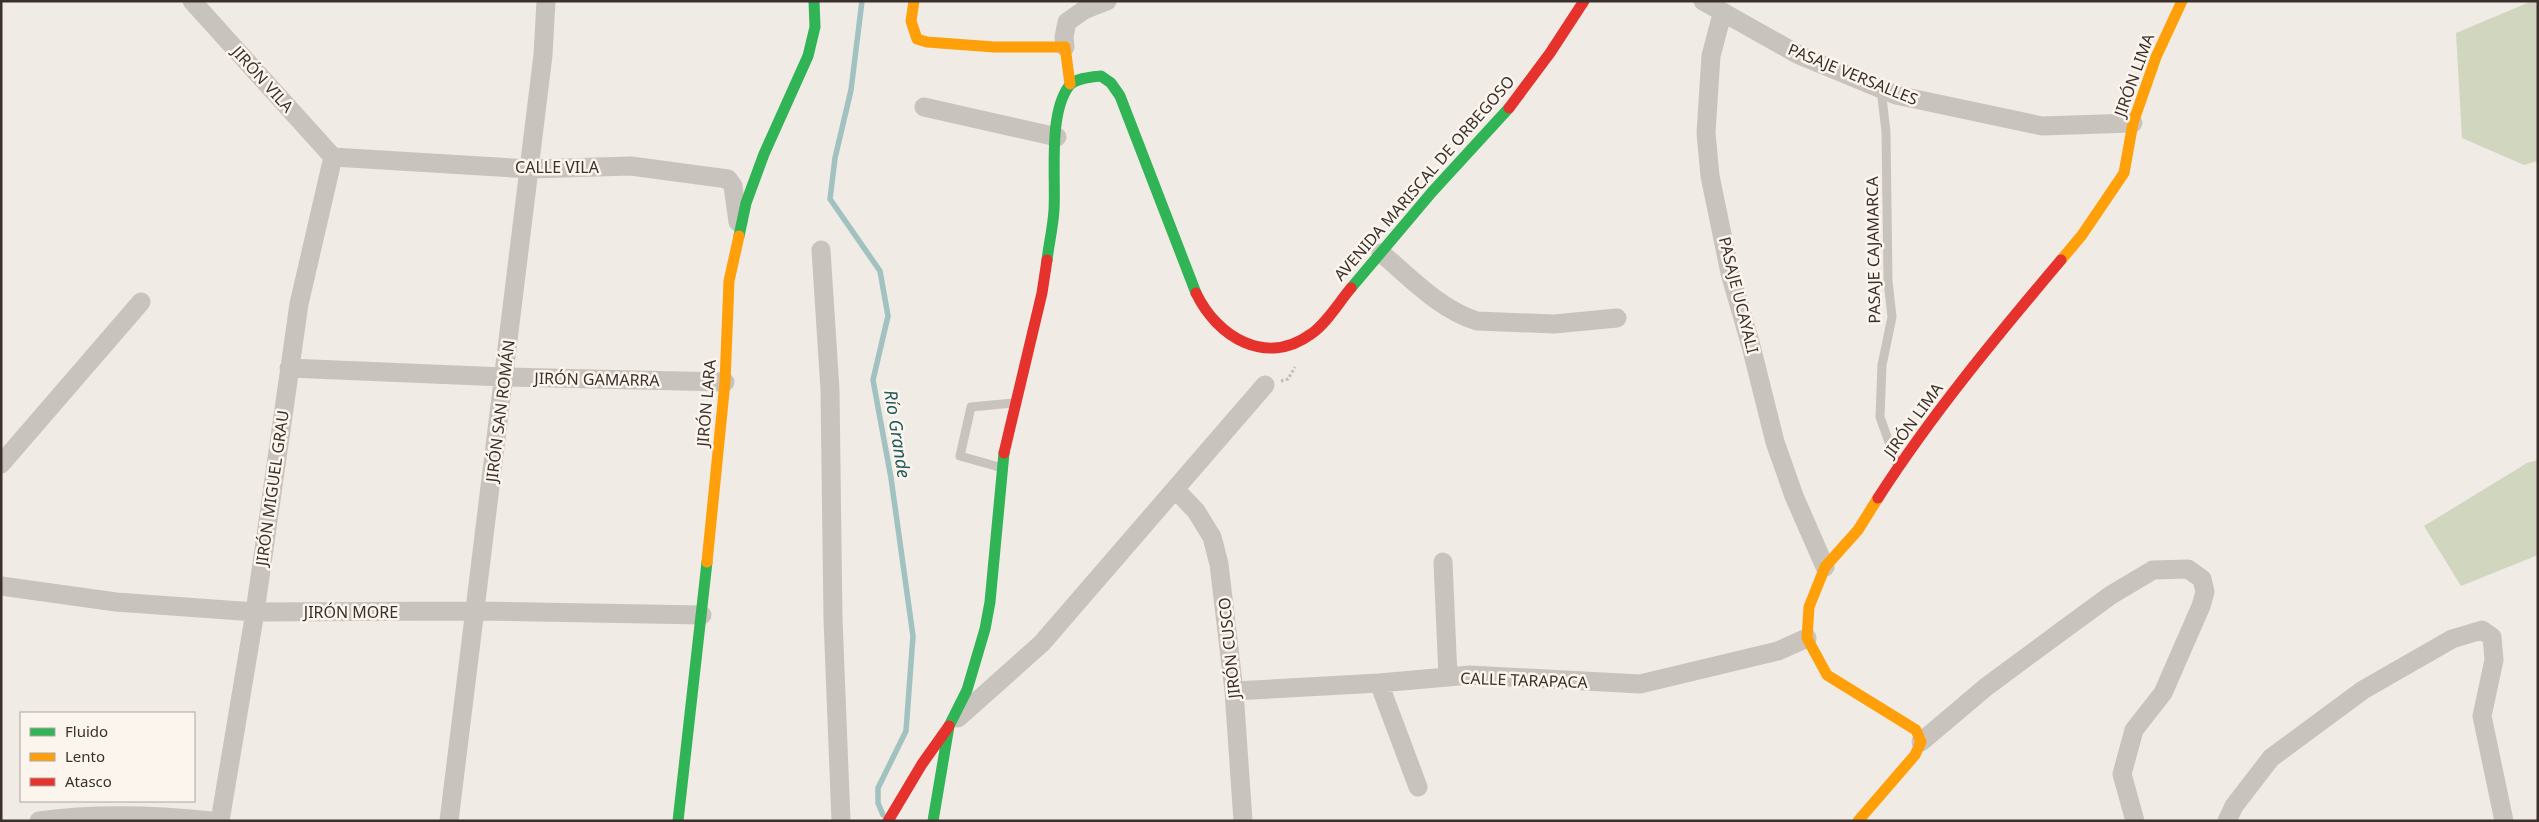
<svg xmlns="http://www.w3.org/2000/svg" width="2539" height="822" viewBox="0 0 2539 822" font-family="'Noto Sans',sans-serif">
	<rect width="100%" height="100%" fill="#f0ebe5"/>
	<!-- green -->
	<path fill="#d1d6bf" d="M2532,1H2538V161L2524,165L2462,138L2456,33Z
		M2538,460V555L2461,586L2424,526L2527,463Z"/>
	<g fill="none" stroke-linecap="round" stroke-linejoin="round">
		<!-- stream -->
		<path stroke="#a1c2c1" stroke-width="5.5" d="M862,1L851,90L835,158L830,199L880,271L888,316L873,380L891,478L913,636L906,731L878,788V803L883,815"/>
		<!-- path -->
		<path stroke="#c2bbb6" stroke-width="3" stroke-dasharray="2.5 2.5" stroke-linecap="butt" d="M1281,381L1288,379L1295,367"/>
		<!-- lane -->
		<path stroke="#c9c3be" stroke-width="9" d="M1881,89L1886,132L1888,281L1892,317L1882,365L1880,417L1896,462
			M999,467L960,456L971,407L1013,403"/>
		<!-- street -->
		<path stroke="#c9c3be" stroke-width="19" d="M192,1L333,157
			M1703,1L1799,55L1896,95L2042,126L2133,123
			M1722,14L1711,56L1706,133L1710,176L1730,273L1751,346L1775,442L1794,496L1825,567
			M1065,47L1064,37L1067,22L1084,10L1107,1
			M924,107L1057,137
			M333,157L530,169L631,166L728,179L733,186L738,222
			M821,250L830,390L833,619L841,821
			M1381,253C1410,277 1440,310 1477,321L1554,324L1617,318
			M289,368L504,377L725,382
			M1,464L141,302
			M1175,489L1196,511L1212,537L1219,564L1234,691L1243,821
			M1443,562L1448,677
			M1,586L116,602L255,612L475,611L702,615
			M1379,683L1418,787
			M1234,691L1379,683L1470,675L1640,684L1778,651L1807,638
			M958,718L1042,643L1265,385
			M1921,742L1986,687L2059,633L2111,595L2153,570L2188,569L2202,579L2205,592L2201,606L2163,693L2134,730L2122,774L2135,821
			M39,821C96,813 155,815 212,821
			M220,821L255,612L299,304L333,157
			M449,821L543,55L546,1
			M2227,821L2234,806L2271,758L2363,690L2452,639L2482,630L2492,637L2494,660L2482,716L2504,821"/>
		<!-- fast -->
		<path stroke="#30b455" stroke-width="11" d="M739,236L746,203L764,154L808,56L815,27L814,1
			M1047,260C1049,243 1053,227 1054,210C1056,176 1048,114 1069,86C1075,78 1091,77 1101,76L1111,83L1120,96L1196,293
			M1351,288L1432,192L1509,108
			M678,821L707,562
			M933,821L949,726L967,690L985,629L990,602L1004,453"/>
		<!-- slow -->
		<path stroke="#ff9f0a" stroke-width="11" d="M914,1L911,21L917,39L927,42L994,47H1065L1070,84
			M2061,260L2082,235L2124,173L2133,123L2156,57L2182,1
			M707,562L725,382L729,281L739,236
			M1858,821L1915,755L1921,742L1916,730L1827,675L1807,638L1809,607L1825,567L1858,530L1878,498"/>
		<!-- jam -->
		<path stroke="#e5322d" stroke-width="11" d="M1509,108L1550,53L1584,1
			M1196,293C1217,337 1266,367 1311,334C1327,323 1339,302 1351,288
			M1004,453L1042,293L1047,260
			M1878,498C1932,414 1996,337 2061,260
			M888,821L922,764L949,726"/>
	</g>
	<g text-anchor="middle" stroke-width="5" stroke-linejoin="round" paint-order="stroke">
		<!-- street labels -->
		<g font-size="16" fill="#3b302b" stroke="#fbf5ee">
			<text transform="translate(1853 74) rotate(22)" y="6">PASAJE VERSALLES</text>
			<text transform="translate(2134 75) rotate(-70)" y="6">JIRÓN LIMA</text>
			<text transform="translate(263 79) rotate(48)" y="6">JIRÓN VILA</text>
			<text x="557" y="173">CALLE VILA</text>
			<text transform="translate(1424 178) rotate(-49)" y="6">AVENIDA MARISCAL DE ORBEGOSO</text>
			<text transform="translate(1873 250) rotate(-91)" y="6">PASAJE CAJAMARCA</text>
			<text transform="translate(1739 295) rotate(76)" y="6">PASAJE UCAYALI</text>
			<text transform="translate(597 379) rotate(1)" y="6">JIRÓN GAMARRA</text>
			<text transform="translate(706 403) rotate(-85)" y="6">JIRÓN LARA</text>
			<text transform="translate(500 411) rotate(-83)" y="6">JIRÓN SAN ROMÁN</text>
			<text transform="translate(1913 420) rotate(-54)" y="6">JIRÓN LIMA</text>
			<text transform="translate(272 488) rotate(-82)" y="6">JIRÓN MIGUEL GRAU</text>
			<text x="351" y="618">JIRÓN MORE</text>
			<text transform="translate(1229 648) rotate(-96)" y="6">JIRÓN CUSCO</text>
			<text transform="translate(1524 680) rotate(2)" y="6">CALLE TARAPACA</text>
		</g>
		<!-- water labels -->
		<g font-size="18" font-style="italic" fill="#1f5a5e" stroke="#fbf5ee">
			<text transform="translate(897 434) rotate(81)" y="6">Río Grande</text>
		</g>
	</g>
	<!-- border -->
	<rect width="2539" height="822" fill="none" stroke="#3b302b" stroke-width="5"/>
	<!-- legend -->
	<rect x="20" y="712" width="175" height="90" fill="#fbf5ee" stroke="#aea6a0"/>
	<rect x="30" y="728" width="25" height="8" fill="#30b455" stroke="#aea6a0"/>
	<text x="65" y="737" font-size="15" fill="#3b302b">Fluido</text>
	<rect x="30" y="753" width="25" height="8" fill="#ff9f0a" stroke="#aea6a0"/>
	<text x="65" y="762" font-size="15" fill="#3b302b">Lento</text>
	<rect x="30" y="778" width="25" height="8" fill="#e5322d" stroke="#aea6a0"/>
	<text x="65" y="787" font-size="15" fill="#3b302b">Atasco</text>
</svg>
